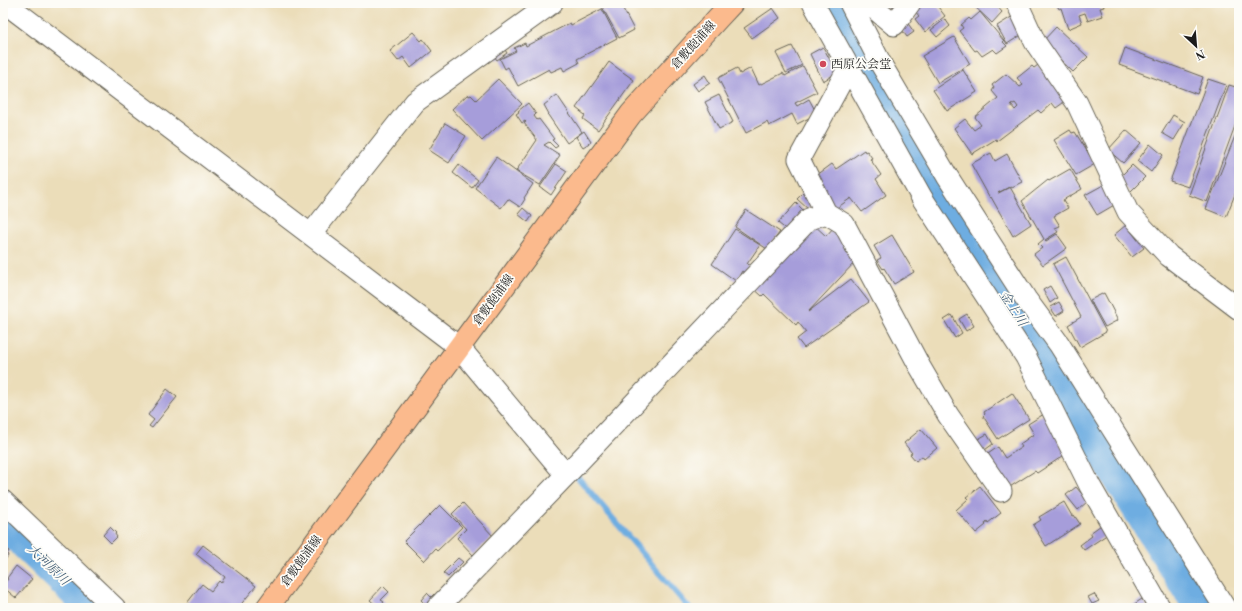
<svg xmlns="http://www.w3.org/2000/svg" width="1242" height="611" viewBox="0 0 1242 611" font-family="'Libre Bodoni','Noto Serif JP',serif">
	<rect width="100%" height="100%" fill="#fdfcf7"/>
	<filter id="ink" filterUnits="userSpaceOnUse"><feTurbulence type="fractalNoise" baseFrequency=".025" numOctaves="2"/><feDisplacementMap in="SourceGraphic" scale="8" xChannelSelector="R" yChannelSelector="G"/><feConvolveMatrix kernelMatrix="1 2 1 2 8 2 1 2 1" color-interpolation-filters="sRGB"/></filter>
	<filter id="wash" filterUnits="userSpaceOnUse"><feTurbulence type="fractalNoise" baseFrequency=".012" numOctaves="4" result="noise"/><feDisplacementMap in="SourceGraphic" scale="16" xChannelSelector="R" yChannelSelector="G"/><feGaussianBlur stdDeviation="0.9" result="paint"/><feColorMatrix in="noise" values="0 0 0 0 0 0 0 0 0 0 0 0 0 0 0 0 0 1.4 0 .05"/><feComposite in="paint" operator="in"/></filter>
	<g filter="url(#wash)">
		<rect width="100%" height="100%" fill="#ebddb9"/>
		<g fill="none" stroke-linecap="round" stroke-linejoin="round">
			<!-- stream -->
			<path stroke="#6eade1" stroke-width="6" d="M575,474L689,608"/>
			<!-- river -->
			<path stroke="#6eade1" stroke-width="37" d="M832,3L870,77L932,183L1047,359L1203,608
				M3,519L95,608"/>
		</g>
		<g id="blocks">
			<!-- building -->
			<path fill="#a69dda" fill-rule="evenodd" d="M600,3H620L634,30L619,38Z
				M881,3H896L890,10Z
				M925,3H935L945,16L925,32L915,19L919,16L915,11Z
				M971,3H998L996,5L1002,12L992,23Z
				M1056,3H1103L1104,7L1100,8L1103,16L1088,21L1085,13L1079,15L1082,23L1068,29L1061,8L1059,9Z
				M773,8L780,18L752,38L744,28Z
				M602,9L617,38L577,59L579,63L564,71L562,67L551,72L549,69L518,86L508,67L505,69L500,59L516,51L514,48L525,43L526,46L570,23L571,25Z
				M980,12L1004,41L1003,42L1007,46L997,53L993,49L982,56L977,50L975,51L959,31L963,28L961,25L969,18L971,20Z
				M1013,16L1023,34L1007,44L997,26Z
				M904,18L914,32L907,37L897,23Z
				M945,19L950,26L937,37L931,30Z
				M1056,27L1088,57L1073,72L1042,42Z
				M413,32L421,41L423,39L432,51L411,68L403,57L398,61L390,51Z
				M954,37L970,64L938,83L922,56Z
				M502,45L507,53L497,60L491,52Z
				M792,46L802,65L786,73L776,53Z
				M823,47L837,73L823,81L810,54Z
				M1125,48L1203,77L1197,94L1119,65Z
				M609,62L634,80L598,130L583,119L585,115L576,108Z
				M1038,65L1067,100L1056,108L1052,103L1041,113L1038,110L997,141L996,139L972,154L954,128L965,119L974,130L981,125L975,117L998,98L992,91L994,88L992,85L1006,74L1020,87L1023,85L1017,78L1032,66L1034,68ZM1015,103L1018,107L1015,110L1011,105Z
				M803,66L817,92L795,103L797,106L809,99L817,114L797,124L792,114L769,126L767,122L746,133L718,78L737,68L740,74L751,68L759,85L783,73L785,76Z
				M963,70L977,92L947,111L933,90Z
				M705,75L710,83L698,91L693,84Z
				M498,79L522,104L482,141L452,109L468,94L469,96L471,95L476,100Z
				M1208,79L1226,85L1188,187L1170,181Z
				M1229,85L1239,88V115L1207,202L1189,195Z
				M557,95L582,132L567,143L548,115L549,114L544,105Z
				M719,95L733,122L719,129L705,102Z
				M528,103L536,114L534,116L537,120L539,119L554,139L552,140L558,146L555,148L549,142L544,145L560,155L540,185L516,171L537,140L524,123L526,122L525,121L522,123L516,114L519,112L518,111Z
				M1173,115L1185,122L1174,140L1162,133Z
				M445,123L466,136L449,163L429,150Z
				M1239,126V184L1226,217L1206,209Z
				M1070,130L1072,133L1075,132L1095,164L1076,175L1054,140Z
				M1126,130L1141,143L1123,163L1108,150Z
				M584,131L591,142L583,147L576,137Z
				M1150,144L1163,155L1151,172L1137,161Z
				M864,150L865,152L867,151L872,158L870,159L881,175L876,179L886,195L862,212L851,198L834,210L813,178L832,164L836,169Z
				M991,153L995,161L1007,154L1022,182L1012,187L1011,186L998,193L1010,187L1031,224L1013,236L991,197L990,198L971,164Z
				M496,157L533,184L524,198L525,199L520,207L508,199L501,208L475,188Z
				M556,164L567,171L551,195L540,187Z
				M459,165L478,180L472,188L453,173Z
				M1132,165L1145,177L1130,192L1118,179Z
				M1070,169L1082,189L1063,200L1068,208L1054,216L1060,226L1055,228L1058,232L1045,240L1046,241L1057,234L1067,248L1043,265L1034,254L1042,248L1038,244L1044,239L1022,201L1048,180L1049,181Z
				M1105,184L1116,204L1097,215L1085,195Z
				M806,190L816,199L808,209L797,199Z
				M796,203L805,212L788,231L778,223Z
				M523,208L532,216L528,222L518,214Z
				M746,210L780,232L767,249L735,227Z
				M812,223L826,236L834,227L855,262L808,312L851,279L869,302L804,348L797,339L806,332L798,322L796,325L764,294L762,296L751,286Z
				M1126,225L1144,248L1132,257L1114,235Z
				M735,229L760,245L747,264L750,265L745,273L742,271L736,281L712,264Z
				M892,235L914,272L894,284L884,268L883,269L877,260L881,258L874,246Z
				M1066,257L1106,332L1080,347L1068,325L1081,317L1053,264Z
				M1050,286L1057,298L1050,303L1043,290Z
				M1104,293L1118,320L1105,327L1090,300Z
				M1059,302L1064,311L1056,316L1050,307Z
				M967,314L974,326L966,331L959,319Z
				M952,315L962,333L955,338L944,320Z
				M167,389L177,397L152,428L149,426L154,420L148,415Z
				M1012,393L1029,419L998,439L983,416L985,414L984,412Z
				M1044,414L1066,454L1037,473L1035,471L1005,490L982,458L998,447L1005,458L1022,447L1020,444L1034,434L1028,424Z
				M921,429L937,448L924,459L922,456L916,461L910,454L912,453L904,443Z
				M987,434L993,444L978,455L971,443Z
				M980,486L1001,513L988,523L987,521L985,524L986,525L976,533L956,510L968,499L966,497Z
				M1076,487L1088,501L1078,510L1066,495Z
				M1064,502L1072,516L1074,515L1080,524L1046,546L1033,525L1041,520L1039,517Z
				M463,503L493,536L473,555L457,538L466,529L452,514Z
				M440,505L462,527L437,551L435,549L424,561L404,541Z
				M1104,523L1111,532L1084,550L1080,545L1092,536L1090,533Z
				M110,527L116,533L115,534L117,537L111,543L103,535Z
				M203,545L256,586L238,608H193L187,603L202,584L211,591L219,581L221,583L225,577L196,554Z
				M3,546L9,551L7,554L8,556L3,562Z
				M458,558L463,562L448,577L443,573Z
				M16,566L32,579L16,598L3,587V585L8,579L7,578Z
				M383,586L389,592L381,600L384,602L379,608L370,600Z
				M427,593L431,597L434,594L438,598L428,607L421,600Z
				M1094,594L1099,601L1092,604L1088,597Z
				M1142,599L1148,608H1128Z
				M370,603L375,608H365Z"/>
		</g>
	</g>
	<g filter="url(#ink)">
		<use href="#blocks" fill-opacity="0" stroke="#646053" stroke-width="1"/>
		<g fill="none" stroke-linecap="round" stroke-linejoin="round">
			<defs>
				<path id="street" d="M5,3L459,347L566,475L809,219L826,213L844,224L920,367L948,415L1001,491
					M813,3L922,198L1026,357L1090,486L1160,608
					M850,3L882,66L947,176L1026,299L1059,344L1225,608
					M868,3L894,25L910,3
					M1017,3L1035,42L1077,103L1128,212L1169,256L1239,309
					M826,213L799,159L849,67
					M311,234L415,102L552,3
					M3,501L115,608
					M437,608L566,475"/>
				<path id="primary" d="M267,608L631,114L718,18L732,3"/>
			</defs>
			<!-- street casing -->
			<use href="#street" stroke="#646053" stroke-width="23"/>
			<!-- primary casing -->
			<use href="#primary" stroke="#646053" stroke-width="24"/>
			<!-- street -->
			<use href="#street" stroke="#fff" stroke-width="21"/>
			<!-- primary -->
			<use href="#primary" stroke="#fbba8d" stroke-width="22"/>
		</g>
	</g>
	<!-- markers -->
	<circle fill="#d1495b" stroke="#fdfcf7" stroke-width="1.5" cx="823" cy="64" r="4"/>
	<g text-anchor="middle" stroke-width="3.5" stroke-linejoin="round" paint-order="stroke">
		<!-- street labels -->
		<g font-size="12" fill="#1c1c1c" stroke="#fdfcf7">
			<text transform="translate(693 45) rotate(-48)" y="4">倉敷飽浦線</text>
			<text transform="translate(493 300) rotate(-54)" y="4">倉敷飽浦線</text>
			<text transform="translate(301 561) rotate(-54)" y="4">倉敷飽浦線</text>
		</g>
		<!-- poi labels -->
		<g font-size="12" fill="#1c1c1c" stroke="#fdfcf7" text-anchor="start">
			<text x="831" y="68">西原公会堂</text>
		</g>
		<!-- water labels -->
		<g font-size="13" font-style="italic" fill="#415d75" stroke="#fdfcf7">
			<text transform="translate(1014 308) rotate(57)" y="5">金上川</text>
			<text transform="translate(49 564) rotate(44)" y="5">大河原川</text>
		</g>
	</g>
	<!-- margin -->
	<rect width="1242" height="611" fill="none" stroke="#fdfcf7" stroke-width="16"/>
	<!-- north arrow -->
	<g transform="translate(1196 46) rotate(154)" stroke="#fdfcf7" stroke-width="3" paint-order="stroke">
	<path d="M0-3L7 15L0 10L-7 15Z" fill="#1c1c1c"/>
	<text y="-6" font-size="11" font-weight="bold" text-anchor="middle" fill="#1c1c1c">N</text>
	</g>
</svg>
